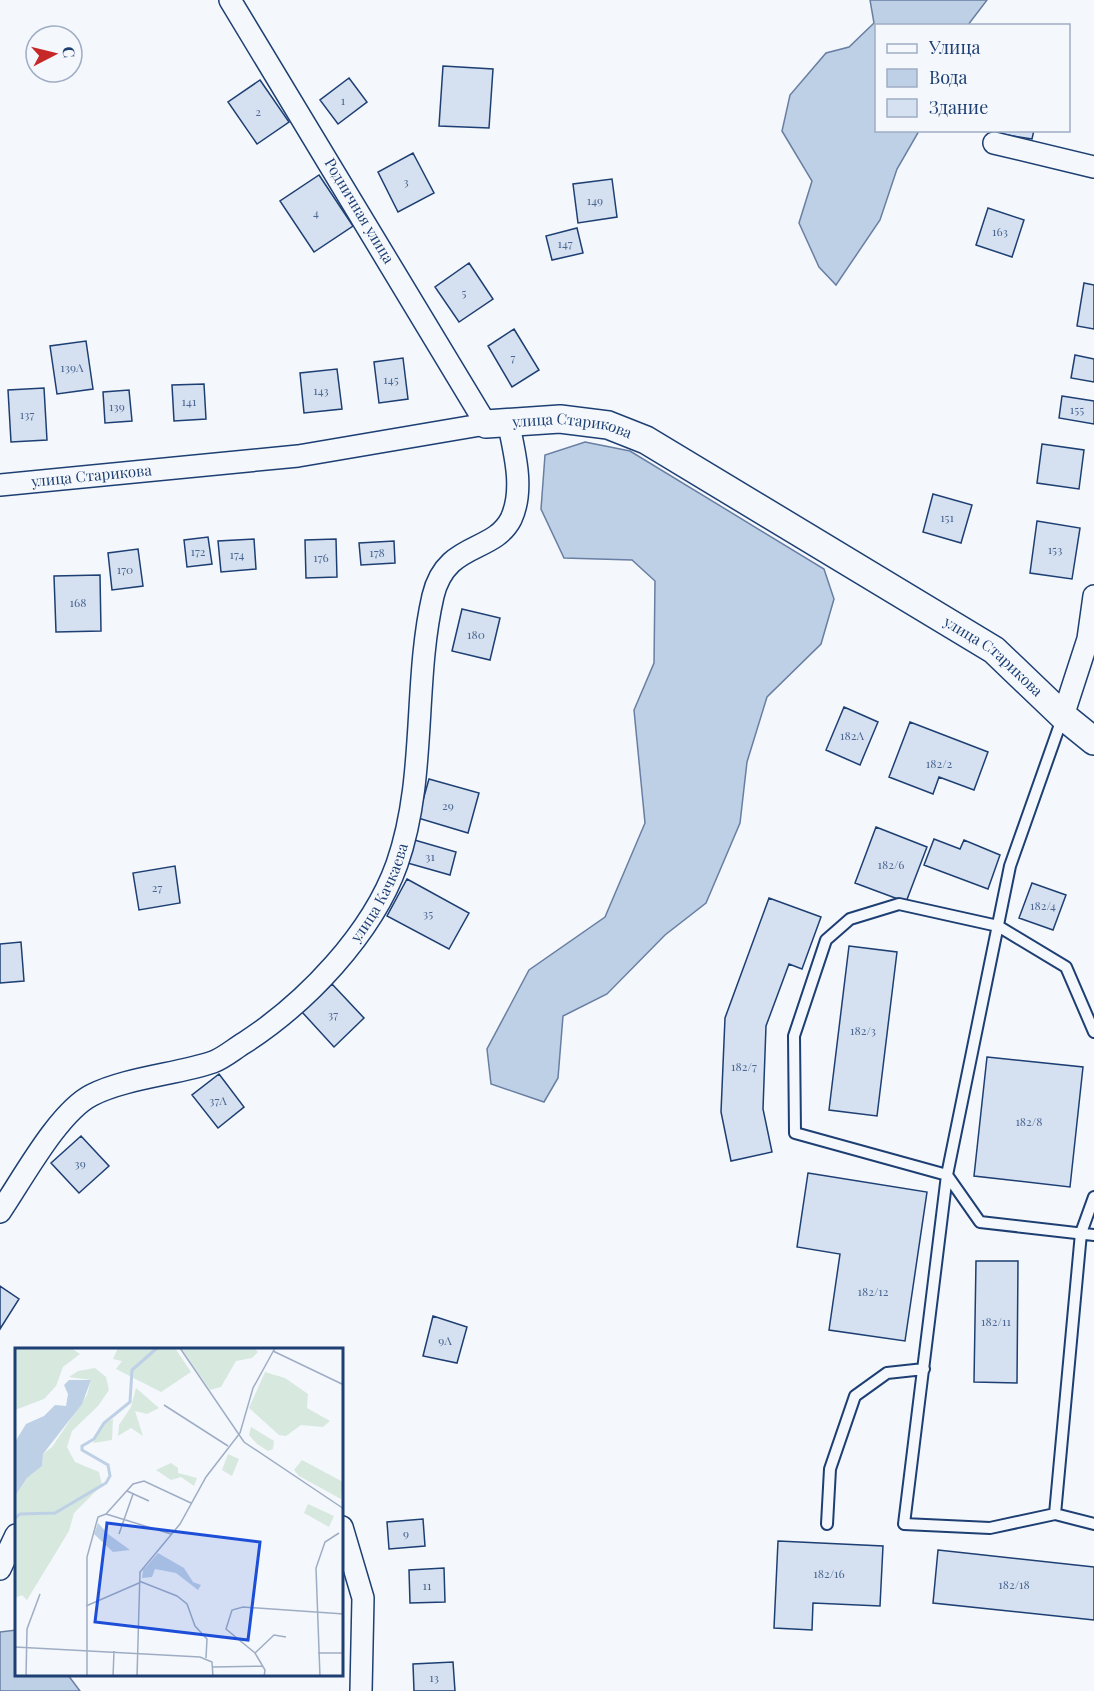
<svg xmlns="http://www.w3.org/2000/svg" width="1094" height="1691" viewBox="0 0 1094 1691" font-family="'Playfair Display',serif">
	<rect width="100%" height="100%" fill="#f4f7fb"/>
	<!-- water -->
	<path fill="#bed0e5" stroke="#687fa3" stroke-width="1.5" d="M870,0H987L968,25L876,26V130L919,131L897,169L880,220L836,285L819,267L799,223L812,181L782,131L790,95L826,53L849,47L874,23Z
		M585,442L630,451L824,569L834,599L821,644L767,697L747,762L740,823L706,903L665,935L607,994L563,1016L558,1078L544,1102L491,1084L487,1049L529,970L605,917L645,823L634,710L654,663L655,581L632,560L564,558L541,509L545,455Z
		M16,1630V1674L68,1675L80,1691H0V1632Z"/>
	<!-- building -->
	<path fill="#d5e0f0" stroke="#1d3f73" stroke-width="1.5" d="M443,66L493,69L489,128L439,126Z
		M349,78L367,102L338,124L320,100Z
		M260,80L289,122L257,144L228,102Z
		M1001,130H1034L1032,139L1001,134Z
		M413,153L434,193L398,212L378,172Z
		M319,175L353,226L314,252L280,201Z
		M612,179L617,217L578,223L573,184Z
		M988,208L1024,220L1012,257L976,245Z
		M577,228L583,253L552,260L546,236Z
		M469,263L493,299L459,322L435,287Z
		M1084,283L1094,285V329L1077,326Z
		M514,329L539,370L512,387L488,346Z
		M86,341L93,389L57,394L50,346Z
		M1075,355L1094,359V382L1071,378Z
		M403,358L408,399L379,403L374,362Z
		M337,369L342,409L304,413L300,373Z
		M204,384L206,419L174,421L172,385Z
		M44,388L47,440L11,442L8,390Z
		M129,390L132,421L105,423L103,392Z
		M1062,396L1094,401V424L1059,418Z
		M1042,444L1084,450L1079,489L1037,483Z
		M933,494L972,505L961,543L923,532Z
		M1037,521L1080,528L1072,579L1030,573Z
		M208,537L212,564L187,567L184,540Z
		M254,539L256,569L221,572L218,541Z
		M336,539L337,577L306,578L305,540Z
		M394,541L395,563L361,565L359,543Z
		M138,549L143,586L112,590L108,553Z
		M100,575L101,631L56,632L54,576Z
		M462,609L500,618L490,660L452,651Z
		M844,707L878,722L860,765L826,750Z
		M910,722L988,752L974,790L939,777L933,794L889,777Z
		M429,779L479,793L468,833L418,818Z
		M876,827L927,847L906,902L855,883Z
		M411,839L456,852L450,875L404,862Z
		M934,839L960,849L964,840L1000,855L988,889L924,865Z
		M175,866L180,903L139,910L133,873Z
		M407,879L469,913L449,949L387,916Z
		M1032,883L1066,895L1053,930L1019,918Z
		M769,898L821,917L802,969L789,964L766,1026L763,1109L772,1152L731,1161L721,1112L725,1018Z
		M21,942L24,981L0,983V944Z
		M849,946L897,952L877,1116L829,1110Z
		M332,984L364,1018L334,1047L302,1012Z
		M987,1057L1083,1067L1070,1187L974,1176Z
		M219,1074L244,1107L218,1128L192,1095Z
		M81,1136L109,1166L79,1193L51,1163Z
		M808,1173L927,1192L905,1341L829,1330L840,1254L797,1247Z
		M976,1261H1018L1017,1383L974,1382Z
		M0,1286L19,1299L0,1329Z
		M433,1316L467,1327L457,1363L423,1356Z
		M423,1519L425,1546L389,1549L387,1522Z
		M778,1541L883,1546L880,1606L813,1603L812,1630L774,1628Z
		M938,1550L1094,1567V1620L933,1603Z
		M444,1568L445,1602L410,1603L409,1570Z
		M453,1662L455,1691H414L413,1664Z"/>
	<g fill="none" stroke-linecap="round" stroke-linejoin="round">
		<defs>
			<path id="service" d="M1063,716L1010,866L947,1175L904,1524L990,1528L1055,1514L1081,1233L1094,1197
				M1094,1032L1066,967L998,926L899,904L850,919L826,940L794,1036L795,1133L947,1175L980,1222L1094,1235
				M1055,1514L1094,1524
				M827,1524L830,1469L855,1396L887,1373L924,1369"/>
			<g id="minor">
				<path d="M994,143L1094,167"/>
				<path id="s1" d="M0,485L298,456L486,424L230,0"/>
				<path d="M1063,716L1088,639L1094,596"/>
				<path id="s2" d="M0,1212C22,1180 58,1112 92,1095C125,1078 178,1074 213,1062C224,1058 234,1049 244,1043C306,1003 372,934 397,864C427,778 413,683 433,596C446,541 493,554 511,519C525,489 514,451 508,421"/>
				<path d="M342,1527L363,1598L361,1691"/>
				<path d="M0,1569L16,1535"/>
			</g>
			<g id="tertiary">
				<path id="s3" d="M486,424L560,419L608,425L646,440L994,650L1063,716L1094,741"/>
			</g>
		</defs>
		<!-- service casing -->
		<use href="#service" stroke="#1d3f73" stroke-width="14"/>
		<!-- minor casing -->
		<use href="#minor" stroke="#1d3f73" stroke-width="24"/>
		<!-- tertiary casing -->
		<use href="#tertiary" stroke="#1d3f73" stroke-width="30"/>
		<!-- service -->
		<use href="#service" stroke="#f4f7fb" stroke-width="10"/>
		<!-- minor -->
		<use href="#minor" stroke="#f4f7fb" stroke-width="21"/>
		<!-- tertiary -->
		<use href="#tertiary" stroke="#f4f7fb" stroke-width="27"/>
	</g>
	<g text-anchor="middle" stroke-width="4.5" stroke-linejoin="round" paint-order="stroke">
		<!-- number labels -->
		<g font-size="12" fill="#4b6792">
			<text x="343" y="105">1</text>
			<text x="258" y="116">2</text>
			<text x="406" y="186">3</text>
			<text x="595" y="205">149</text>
			<text x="316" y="217">4</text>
			<text x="1000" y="236">163</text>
			<text x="565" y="248">147</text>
			<text x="464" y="297">5</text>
			<text x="513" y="362">7</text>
			<text x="72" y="372">139А</text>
			<text x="391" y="384">145</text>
			<text x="321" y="395">143</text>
			<text x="189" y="406">141</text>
			<text x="117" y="411">139</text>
			<text x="1077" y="414">155</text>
			<text x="27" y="419">137</text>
			<text x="947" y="522">151</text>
			<text x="1055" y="554">153</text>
			<text x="198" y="556">172</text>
			<text x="377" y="557">178</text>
			<text x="237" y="559">174</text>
			<text x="321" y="562">176</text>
			<text x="125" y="574">170</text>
			<text x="78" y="607">168</text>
			<text x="476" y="639">180</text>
			<text x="852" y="740">182А</text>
			<text x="939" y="768">182/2</text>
			<text x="448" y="810">29</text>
			<text x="430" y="861">31</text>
			<text x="891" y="869">182/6</text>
			<text x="157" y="892">27</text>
			<text x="1043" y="910">182/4</text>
			<text x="428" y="918">35</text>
			<text x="333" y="1019">37</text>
			<text x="863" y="1035">182/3</text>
			<text x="744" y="1071">182/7</text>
			<text x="218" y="1105">37А</text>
			<text x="1029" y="1126">182/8</text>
			<text x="80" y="1168">39</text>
			<text x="873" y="1296">182/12</text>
			<text x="996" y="1326">182/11</text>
			<text x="445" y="1345">9А</text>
			<text x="406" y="1538">9</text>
			<text x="829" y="1578">182/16</text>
			<text x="1014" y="1589">182/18</text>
			<text x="427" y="1590">11</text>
			<text x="434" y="1682">13</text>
		</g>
		<!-- street labels -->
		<g font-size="15" fill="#1d3f73" stroke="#f4f7fb">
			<text transform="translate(359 211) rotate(59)" y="5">Родничная улица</text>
			<text dy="5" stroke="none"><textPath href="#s3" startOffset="87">улица Старикова</textPath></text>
			<text dy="5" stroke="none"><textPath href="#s1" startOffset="92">улица Старикова</textPath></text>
			<text dy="5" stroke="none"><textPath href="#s3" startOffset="573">улица Старикова</textPath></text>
			<text dy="5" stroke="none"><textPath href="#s2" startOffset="518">улица Качкаева</textPath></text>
		</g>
	</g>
	<!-- overview -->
	<g transform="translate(15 1348)">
		<rect width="328" height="328" fill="#f4f7fb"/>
		<path d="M0,0H56L65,6L48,19L41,38L29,51L0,62ZM103,0H160L176,24L146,44L101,21L107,13L98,11ZM166,0H239L243,4L237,10L221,13L206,39L195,42ZM80,20L91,29L94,42L83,58L57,83L52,99L60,114L84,124L87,137L59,165L54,183L12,252L7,247L0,250V148L12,130L27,118L28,106L37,99L72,47L76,32L54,29L63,23ZM250,24L270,30L293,46L292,60L315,73L308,79L286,77L271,88L264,87L234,60ZM121,40L144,60L132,66L120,63L128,88L116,80L103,88L104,77L116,59ZM98,71L97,92L78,95L90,75ZM236,79L259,93L258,101L253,103L242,96L234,87ZM213,106L224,111L217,128L207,122ZM287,112L328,134L326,151L284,128L279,122ZM156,115L163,120V125L182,130L179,138L166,129L156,132L141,122ZM293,156L319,168L314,179L289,165Z" fill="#d7e8df"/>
		<path d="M54,32H76L67,56L28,106L27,118L12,130L0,148V94L11,76L29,68L40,57L51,58L53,46L49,37ZM83,175L93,186L115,202L98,204L79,186ZM143,205L169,220L178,234L186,237L183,242L161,225L140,221L137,229L127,230L128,222Z" fill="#bed0e5"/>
		<path fill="none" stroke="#bed0e5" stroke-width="3" d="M0,170L5,166L40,165L91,135L95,128L93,117L67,102V98L79,91L89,75L115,54L117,22L142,0"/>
		<path fill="none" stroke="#9eadc5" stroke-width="1.5" d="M165,0L229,94L329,161M258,3L329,37M149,57L213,98M112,143L134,153M91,166L118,136L129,133L176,155M91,166L156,186M104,186L118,146M124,233L162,248L172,256L180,278L192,291L191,310M71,258L124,235M0,299L185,309L197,314L198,329M240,305L259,287L271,289M303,305H329M197,319L248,318M11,329L12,281L25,246M72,329V209L83,169L91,166M98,329L99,303M122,329L125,224L165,176L191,129L225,85L238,40L260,0M249,329L250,322L240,305L211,281L217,262L228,259L329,266M305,329L301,220L310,194L324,185"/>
		<path fill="#1d4ed8" fill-opacity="0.15" stroke="#1d4ed8" stroke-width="3" d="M92,175L245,194L233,292L80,274Z"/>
		<rect width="328" height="328" fill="none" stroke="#1d3f73" stroke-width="3"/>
	</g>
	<!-- legend -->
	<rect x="875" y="24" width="195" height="108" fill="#f4f7fb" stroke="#9eadc5" stroke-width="1.5"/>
	<rect x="887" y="44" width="30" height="9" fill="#f4f7fb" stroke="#9eadc5" stroke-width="1.5"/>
	<text x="929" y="54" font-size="18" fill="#1d3f73">Улица</text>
	<rect x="887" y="69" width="30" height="18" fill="#bed0e5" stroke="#9eadc5" stroke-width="1.5"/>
	<text x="929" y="84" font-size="18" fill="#1d3f73">Вода</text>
	<rect x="887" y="99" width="30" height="18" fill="#d5e0f0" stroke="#9eadc5" stroke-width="1.5"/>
	<text x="929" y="114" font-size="18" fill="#1d3f73">Здание</text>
	<!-- north arrow -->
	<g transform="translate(54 54) rotate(83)"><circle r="28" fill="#f4f7fb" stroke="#9eadc5" stroke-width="1.5"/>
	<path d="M0-4.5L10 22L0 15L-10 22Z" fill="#c62828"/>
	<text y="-9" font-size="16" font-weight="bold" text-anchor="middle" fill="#1d3f73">С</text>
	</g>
</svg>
